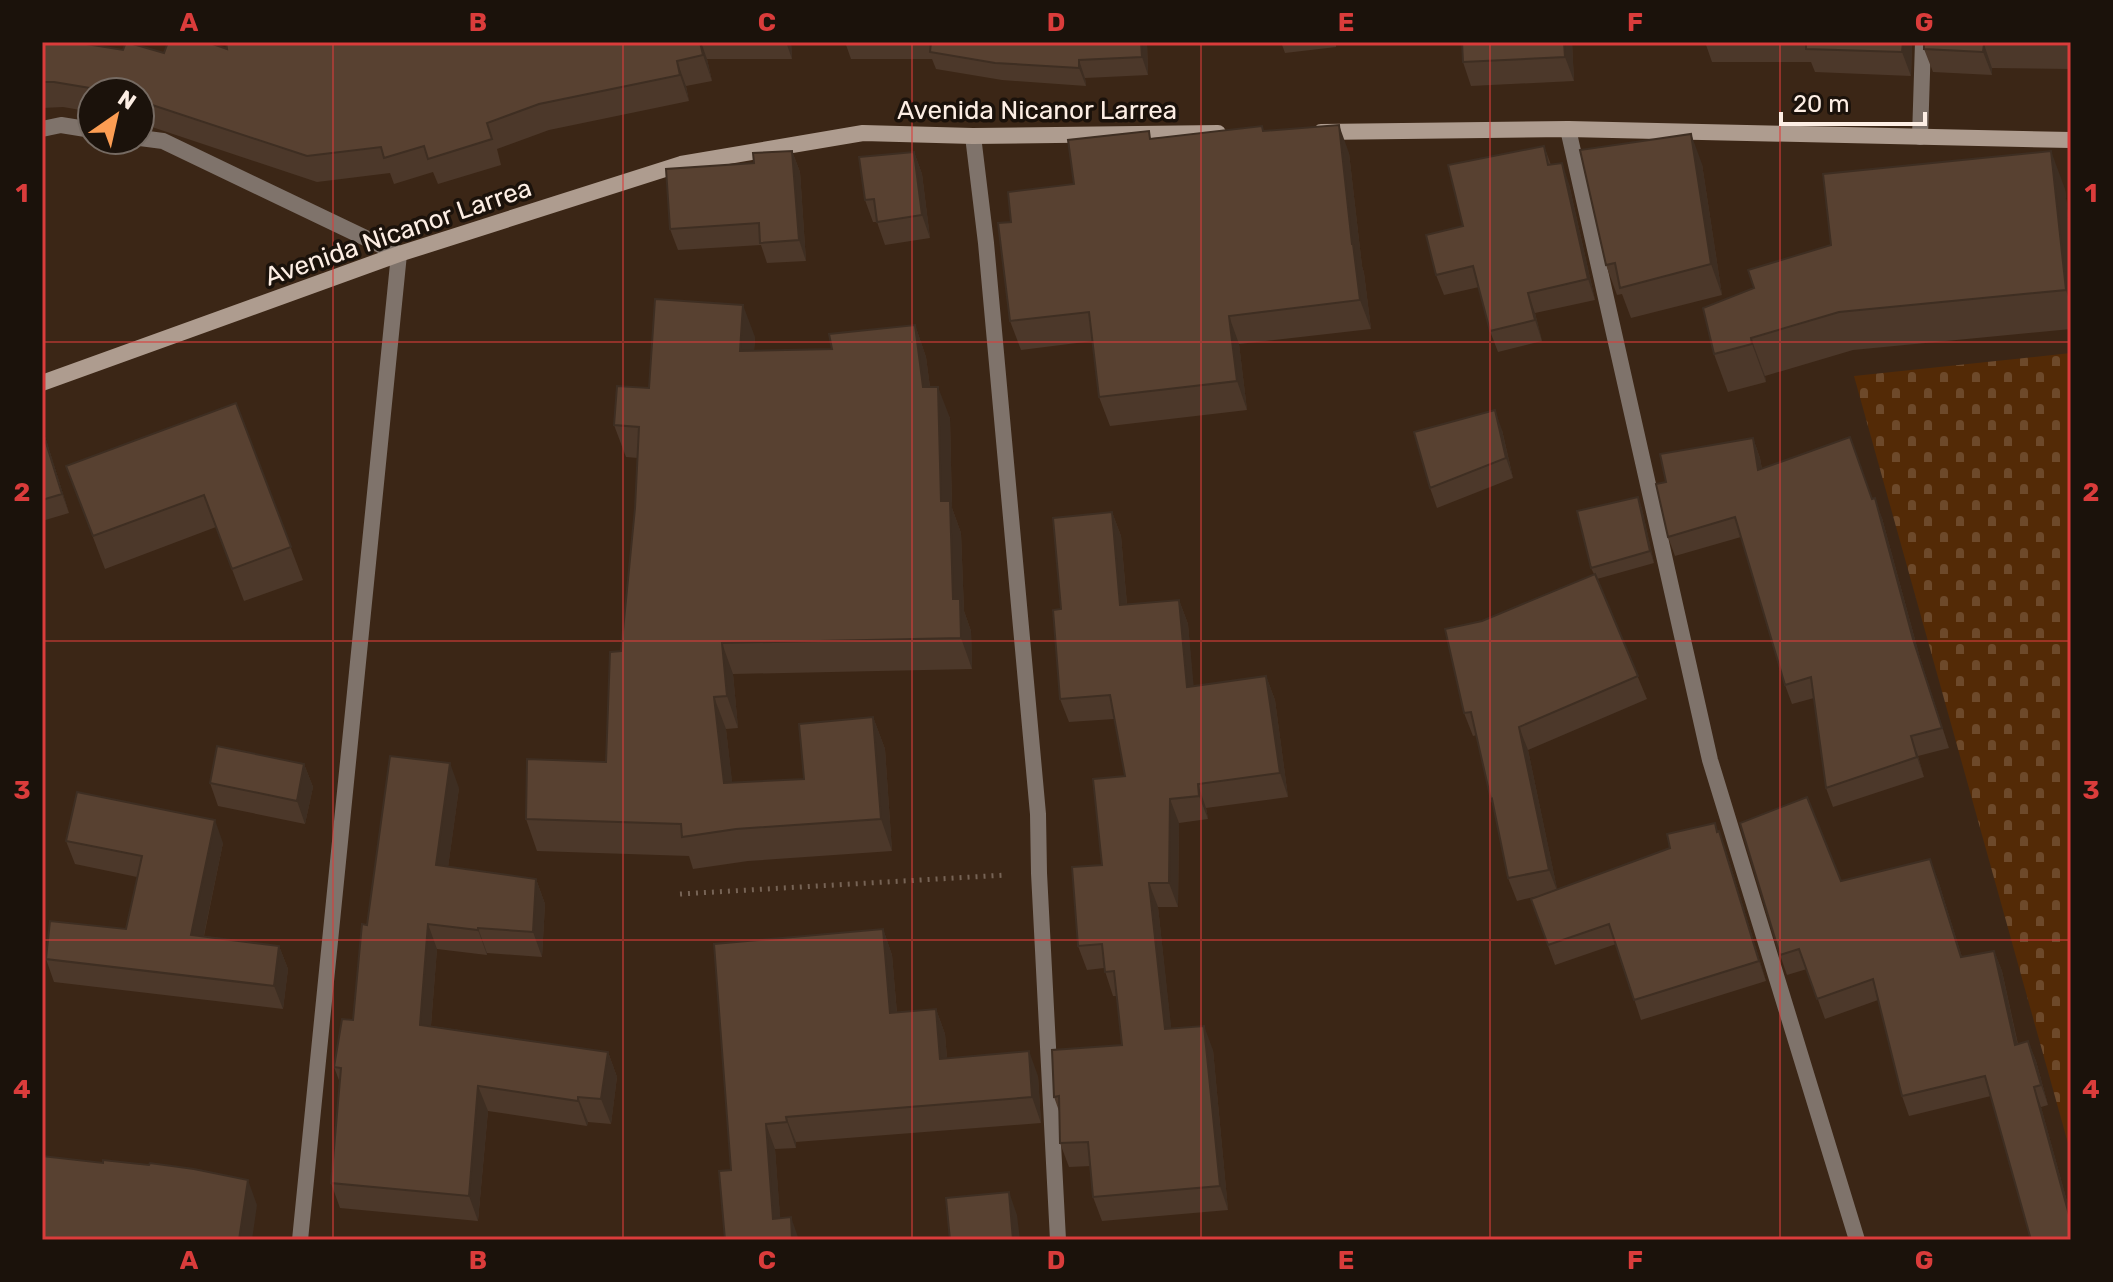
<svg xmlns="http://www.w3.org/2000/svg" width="2113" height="1282" viewBox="0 0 2113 1282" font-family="Rubik,sans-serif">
	<defs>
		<pattern id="cemetery-stones" width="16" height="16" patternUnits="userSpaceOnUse" patternTransform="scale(2)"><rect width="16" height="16" fill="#532a06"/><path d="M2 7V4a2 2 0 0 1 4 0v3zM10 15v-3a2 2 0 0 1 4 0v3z" fill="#6d492a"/></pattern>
	</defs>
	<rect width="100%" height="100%" fill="#3b2616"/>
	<!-- cemetery -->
	<path fill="url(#cemetery-stones)" d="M2071,353V1154L1854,376Z"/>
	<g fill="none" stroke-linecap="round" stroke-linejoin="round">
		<!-- path -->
		<path stroke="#766355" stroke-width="5" stroke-dasharray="2 6" stroke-linecap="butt" d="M680,894L1006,875"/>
		<!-- service -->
		<path stroke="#7f736b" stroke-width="16" d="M42,129L61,125L92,130
			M140,138L163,141L399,254"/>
		<!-- minor -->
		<path stroke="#7f736b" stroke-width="16" d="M1568,129L1710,760L1857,1240
			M973,136L986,243L1038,814L1039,873L1058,1240
			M1920,137L1923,42
			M300,1240L399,254"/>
		<!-- secondary -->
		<path stroke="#ae9c8f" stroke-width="16" d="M1321,132L1568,129L2071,140
			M42,383L399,254L681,164L863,133L973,136L1218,133"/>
	</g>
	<!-- wall -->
	<path fill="#4c382a" d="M42,42L164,53L227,49L226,42H791L792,59H707L712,81L686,86L689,101L549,130L497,149L501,165L438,184L433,172L394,184L390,173L317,182L140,123V92H92V112L63,107L42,108Z
		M845,42H1147L1148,75L1085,78L1086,86L1002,80L936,69L932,59H851Z
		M1281,42H1336V47L1285,53Z
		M1462,42H1572L1574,81L1471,86L1463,62Z
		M1705,42H1912L1911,76L1815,72L1811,62H1712Z
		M1924,42H2071V69L1992,68V75L1933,72L1924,49Z
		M1264,131L1349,153L1362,266L1364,273L1371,329L1239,344L1247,410L1110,426L1099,397L1093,341L1021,350L1010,321L1011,222L1152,138Z
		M1544,146L1551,165L1569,184L1595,300L1535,313L1542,341L1498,352L1490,331L1479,287L1444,295L1436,275L1463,226Z
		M792,151L800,172L806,261L767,263L761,245L678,250L670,229L754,163Z
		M914,152L922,174L930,238L885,245L877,222H873L865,200Z
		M1702,164L1722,295L1631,318L1622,294L1617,295L1606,265Z
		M2065,189L2071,246V329L1853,350L1765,376L1766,382L1728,392L1714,354L1754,288L1831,245Z
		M915,325L926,357L930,387L950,418L952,508L961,533L964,611L971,631L972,669L733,674L738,728L726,729L732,783L804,779L873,717L885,749L892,851L748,861L693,869L689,856L537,851L526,819L606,762L621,651L635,508L638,458L626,457L614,425L649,388L755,337L754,351L832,349Z
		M236,403L303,580L244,601L216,527L105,569L66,466Z
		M42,427L69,513L42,521Z
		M1502,430L1513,478L1437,508L1430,488Z
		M1753,438L1760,458L1762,469L1872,499L1882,518L1920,658L1949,748L1918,756L1924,777L1833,807L1826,788L1814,698L1792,704L1785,685L1741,537L1675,556L1668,537L1666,482Z
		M1638,497L1642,509L1654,563L1597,579L1647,699L1528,750L1557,889L1718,831L1726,851L1766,981L1641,1020L1616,944L1555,965L1531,899L1538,896L1517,901L1508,878L1494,809L1491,800L1477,735L1473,736L1464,713L1594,574L1591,568Z
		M1112,512L1121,536L1127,604L1179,600L1188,624L1193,686L1266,676L1275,700L1288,797L1206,808L1208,819L1179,823L1178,907H1158L1171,1029L1213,1050L1228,1210L1102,1221L1093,1197L1091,1166L1069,1167L1060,1143L1059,1111L1054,1097L1122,1045L1117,996H1113L1104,968L1087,970L1078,946L1102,865L1125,776L1114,719L1069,722L1060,699L1061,609Z
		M304,764L313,787L305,824L218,806L210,783Z
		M459,788L448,867L536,879L545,904L542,957L487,953V955L437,949L431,1026L608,1052L617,1077L611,1124L588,1122L587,1126L488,1111L478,1221L340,1208L331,1183L340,1083L334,1067L353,1020L367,925Z
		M66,841L223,843L204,936L279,946L288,969L283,1009L54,982L46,959L126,929L137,877L75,864Z
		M1938,880L1962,957L1994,951L2002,971L2018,1044L2028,1041L2036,1061L2048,1105L2041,1107L2071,1216V1240L1991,1096L1909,1116L1902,1096L1878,1000L1825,1019L1807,969L1787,975L1780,955L1841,881Z
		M883,929L892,955L897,1013L936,1009L945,1034L947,1058L1038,1076L1041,1123L796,1142V1148L775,1149L780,1218L799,1240L731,1170Z"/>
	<!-- shaded-wall -->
	<path fill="#3e2e22" d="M700,42H701L707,59L712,81L703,55Z
		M786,42H791L792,59Z
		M1141,42H1147L1148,75L1142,57Z
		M1564,42H1572L1574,81L1565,57Z
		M1903,42H1912L1911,76L1902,52Z
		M1984,44L1992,68V75L1983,52Z
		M1079,60L1085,78L1086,86L1079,68Z
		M677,61L686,86L689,101L680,75Z
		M1339,125L1349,153L1362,266L1364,273L1371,329L1360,300L1352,244Z
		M1691,134L1702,164L1722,295L1711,264Z
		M792,151L800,172L806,261L799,240Z
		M2051,151L2065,189L2071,246V305L2066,290Z
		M914,152L922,174L930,238L922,215Z
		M1562,163L1569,184L1595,300L1588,279Z
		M1528,293L1535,313L1542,341L1535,320Z
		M743,305L755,337L751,382L740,351Z
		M1229,316L1239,344L1247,410L1237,381Z
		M915,325L926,357L934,418L923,387Z
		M1751,338L1765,376L1766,382L1752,344Z
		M938,387L950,418L952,508L961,533L964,611L971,631L972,669L961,638L953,599L941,501Z
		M1495,410L1502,430L1513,478L1506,458Z
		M42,427L69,513L62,494Z
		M1753,438L1760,458L1765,490L1758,470Z
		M1638,497L1642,509L1654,563L1650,551Z
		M1875,498L1882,518L1920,658L1949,748L1913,639Z
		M1112,512L1121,536L1129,629L1120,605Z
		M1179,600L1188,624L1196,711L1187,687Z
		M722,643L733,674L738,728L727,696Z
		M1266,676L1275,700L1288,797L1280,773Z
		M714,697L726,729L736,815L724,783Z
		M873,717L885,749L892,851L881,819Z
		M1519,727L1528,750L1558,893L1549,870Z
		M1911,736L1918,756L1924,777L1917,757Z
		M450,763L459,788L445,890L436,865Z
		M304,764L313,787L305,824L297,801Z
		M1198,784L1206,808L1208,819L1199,796Z
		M1170,799L1179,823L1178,907L1169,883Z
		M215,820L223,843L199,958L191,935Z
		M1719,831L1726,851L1766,981L1759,961Z
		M1930,859L1938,880L1968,978L1961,957Z
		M536,879L545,904L542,957L533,932Z
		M1149,883L1158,907L1174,1053L1165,1029Z
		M428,924L437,949L429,1050L420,1025Z
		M478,928L487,953V955L478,930Z
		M883,929L892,955L899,1038L890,1013Z
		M279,946L288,969L283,1009L274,986Z
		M1994,951L2002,971L2022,1065L2015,1045Z
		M936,1009L945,1034L949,1084L940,1059Z
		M1204,1026L1213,1050L1228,1210L1220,1186Z
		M2028,1041L2036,1061L2048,1105L2041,1085Z
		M1029,1051L1038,1076L1041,1123L1032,1097Z
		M608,1052L617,1077L611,1124L601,1099Z
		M478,1086L488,1111L478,1221L469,1196Z
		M2034,1087L2041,1107L2071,1216V1222Z
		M578,1097L588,1122L587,1126L578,1101Z
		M786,1117L796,1142V1148L787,1122Z
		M766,1124L775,1149L782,1240L773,1219Z
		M248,1180L257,1205L252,1240H239Z
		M1009,1192L1017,1215L1020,1240H1013Z
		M791,1217L799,1240H792Z"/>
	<!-- building -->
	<path fill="#584131" stroke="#3e2e22" stroke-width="2" d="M42,42H74L123,50L126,42L164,53L168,42H207L227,49L226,42H700L703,55L677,61L680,75L539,104L487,123L492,139L428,159L424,146L384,158L381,147L307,156L140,101V92H114L54,82H42Z
		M931,42H1141L1142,57L1079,60V68L995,63L930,52Z
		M1462,42H1564L1565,57L1463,62Z
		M1806,42H1903L1902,52L1806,49Z
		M1924,42H2071V45L1984,44L1983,52L1924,49Z
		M1339,125L1352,244H1353L1360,300L1229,316L1237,381L1099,397L1089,312L1010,321L998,223L1011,222L1008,192L1074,184L1068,140L1149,131L1150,139L1262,126L1263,131Z
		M1691,134L1711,264L1620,288L1615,263L1606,265L1580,150Z
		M1544,146L1548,165L1562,163L1588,279L1528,293L1535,320L1490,331L1473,266L1436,275L1426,235L1463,226L1448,165Z
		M792,151L799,240L760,243L759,223L670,229L666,169L754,163L753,153Z
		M2051,151L2066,290L1839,312L1751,338L1752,344L1714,354L1703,308L1754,288L1748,270L1831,245L1823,174Z
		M914,152L922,215L877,222L874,199L865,200L859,157Z
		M655,299L743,305L740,351L832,349L829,334L915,325L923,387H938L941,501H950L953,599H960L961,638L722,643L727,696L714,697L724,783L804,779L799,724L873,717L881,819L736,829L682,837L681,824L526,819L527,759L606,762L610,652L621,651L635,508L639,427L614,425L617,386L649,388Z
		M236,403L291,547L232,569L204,495L93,536L66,466Z
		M1495,410L1506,458L1430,488L1414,432Z
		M42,430L62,494L42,500Z
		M1850,437L1872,499L1875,498L1913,639L1942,728L1911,736L1917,757L1826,788L1811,677L1785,685L1735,517L1668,537L1656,484L1666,482L1660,454L1753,438L1758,470Z
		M1638,497L1650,551L1591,568L1577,511Z
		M1112,512L1120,605L1179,600L1187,687L1266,676L1280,773L1198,784L1199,796L1170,799L1169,883H1149L1165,1029L1204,1026L1220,1186L1093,1197L1088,1142L1060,1143L1059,1096L1054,1097L1052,1050L1122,1045L1114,971L1105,972L1102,944L1078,946L1072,867L1102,865L1093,779L1125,776L1110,695L1060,699L1053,610L1061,609L1053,518Z
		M1595,574L1638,676L1519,727L1549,870L1508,878L1492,799L1491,800L1471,712L1464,713L1445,629L1482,621Z
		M217,746L304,764L297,801L210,783Z
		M390,756L450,763L436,865L536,879L533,932L478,928V930L428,924L420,1025L608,1052L601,1099L578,1097V1101L478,1086L469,1196L331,1183L341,1068L334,1067L342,1019L353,1020L362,924L367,925Z
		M77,792L215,820L191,935L279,946L274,986L46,959L50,921L126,929L142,856L66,841Z
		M1807,797L1841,881L1930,859L1961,957L1994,951L2015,1045L2028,1041L2041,1085L2034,1087L2071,1222V1240H2031L1985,1076L1902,1096L1873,979L1817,999L1799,949L1780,955L1740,823Z
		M1715,823L1717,832L1719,831L1759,961L1634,1000L1609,924L1548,945L1531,899L1670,848L1667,834Z
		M883,929L890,1013L936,1009L940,1059L1029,1051L1032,1097L786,1117L787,1122L766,1124L773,1219L791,1217L792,1240H725L719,1171L731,1170L714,944Z
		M42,1156L103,1163V1160L149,1165L150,1163L194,1169L248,1180L239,1240H42Z
		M1009,1192L1013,1240H950L946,1198Z"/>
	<!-- grid -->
	<path fill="none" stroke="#da3c3b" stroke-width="2" stroke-opacity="0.55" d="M333,42V1240M623,42V1240M912,42V1240M1201,42V1240M1490,42V1240M1780,42V1240M42,342H2071M42,641H2071M42,940H2071"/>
	<g text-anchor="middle" stroke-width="7" stroke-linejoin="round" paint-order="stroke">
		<!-- street labels -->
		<g font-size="26" fill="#fdeee4" stroke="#1b120b">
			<text x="1037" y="119">Avenida Nicanor Larrea</text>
			<text transform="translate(398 232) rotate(-19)" y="9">Avenida Nicanor Larrea</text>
		</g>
	</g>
	<!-- border -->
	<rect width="2113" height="1282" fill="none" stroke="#1b120b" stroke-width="88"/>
	<!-- north arrow -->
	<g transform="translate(116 116) rotate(34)"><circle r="38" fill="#1b120b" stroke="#756a62" stroke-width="2"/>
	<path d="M0-6L14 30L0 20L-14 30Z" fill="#fc9d53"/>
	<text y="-12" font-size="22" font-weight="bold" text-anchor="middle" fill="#fdeee4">N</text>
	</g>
	<!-- scale -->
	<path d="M1781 112v12h144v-12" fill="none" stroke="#fdeee4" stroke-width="4"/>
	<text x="1793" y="112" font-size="24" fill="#fdeee4" stroke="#1b120b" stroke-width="6" paint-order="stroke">20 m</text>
	<rect x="44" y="44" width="2025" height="1194" fill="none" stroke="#da3c3b" stroke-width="3"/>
	<g font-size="26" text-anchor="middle" font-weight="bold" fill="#da3c3b">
		<text x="189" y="31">A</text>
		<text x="478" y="31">B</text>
		<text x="767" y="31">C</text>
		<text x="1056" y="31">D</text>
		<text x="1346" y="31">E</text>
		<text x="1635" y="31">F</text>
		<text x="1924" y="31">G</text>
		<text x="22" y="202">1</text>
		<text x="2091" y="202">1</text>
		<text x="22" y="501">2</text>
		<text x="2091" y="501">2</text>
		<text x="22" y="799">3</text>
		<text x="2091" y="799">3</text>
		<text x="22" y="1098">4</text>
		<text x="2091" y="1098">4</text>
		<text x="189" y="1269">A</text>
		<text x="478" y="1269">B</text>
		<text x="767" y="1269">C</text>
		<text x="1056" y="1269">D</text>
		<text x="1346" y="1269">E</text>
		<text x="1635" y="1269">F</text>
		<text x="1924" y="1269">G</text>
	</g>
</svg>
